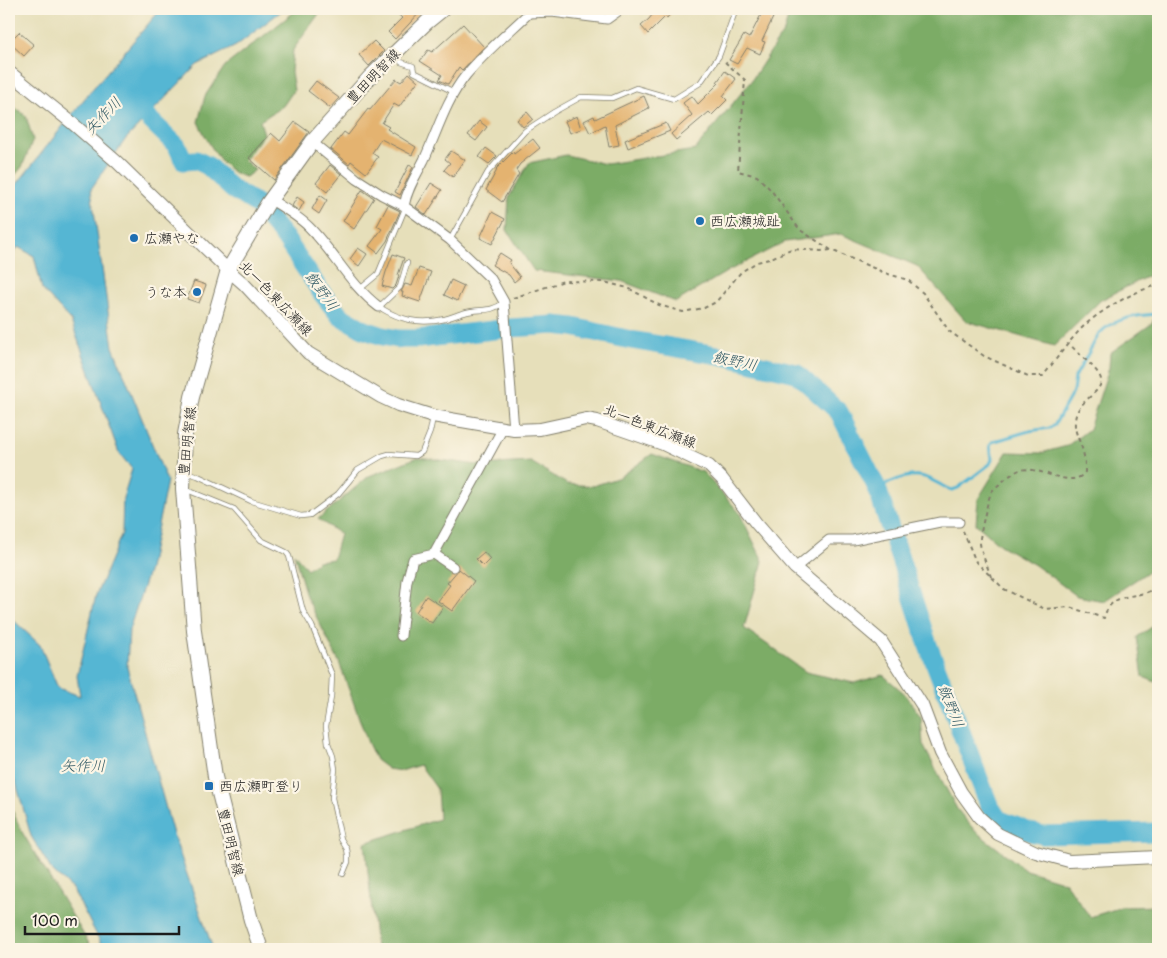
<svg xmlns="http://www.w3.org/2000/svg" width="1167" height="958" viewBox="0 0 1167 958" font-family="'Playpen Sans','Klee One',sans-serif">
	<rect width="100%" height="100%" fill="#fcf5e5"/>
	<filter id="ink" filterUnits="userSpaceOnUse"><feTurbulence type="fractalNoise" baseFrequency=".02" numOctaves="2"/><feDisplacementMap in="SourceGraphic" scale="10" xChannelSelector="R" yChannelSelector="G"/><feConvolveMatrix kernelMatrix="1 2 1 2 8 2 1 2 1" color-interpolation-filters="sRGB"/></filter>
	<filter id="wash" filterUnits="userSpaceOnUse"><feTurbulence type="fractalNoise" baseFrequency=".0096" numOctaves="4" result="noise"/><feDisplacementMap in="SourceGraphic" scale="20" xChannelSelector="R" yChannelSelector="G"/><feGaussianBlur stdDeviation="1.12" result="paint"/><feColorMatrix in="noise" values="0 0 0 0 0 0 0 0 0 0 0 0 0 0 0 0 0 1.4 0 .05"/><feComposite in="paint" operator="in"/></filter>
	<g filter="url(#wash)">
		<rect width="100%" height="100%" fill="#e6dfba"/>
		<!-- forest -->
		<path fill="#7cac66" stroke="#4c6441" d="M298,9H325L321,11L293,50L291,72L294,90L283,106L260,121L264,134L244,160L255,170L246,177C222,173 208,141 198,122L205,96L225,66Z
			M791,9H1158V271L1101,300L1054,346L966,321L917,266L841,234L785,242L728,271L676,302L621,281L534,271L507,230L509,197L529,163L566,155L606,164L695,150L751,81L784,31Z
			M9,103L26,116L33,140L22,167L9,182Z
			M1158,314V565L1104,601L1077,596L1035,565L1000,545L976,524L978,499L1007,452L1041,453L1067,446L1089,429L1109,368L1110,353L1150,325Z
			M652,454L703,472L739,512L763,561L744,628L806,672L854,683L883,675L904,693L921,717L923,745L957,809L975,831L1026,870L1065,882L1090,917L1122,907L1158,906V949H376L365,843L439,819L437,789L420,765L401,771L388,769L376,760L368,743L339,662L306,596L294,553L307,569L318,561L333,559L340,534L318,519L369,476L418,457L478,465L531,462L567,484L593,486L620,477Z
			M1158,623V683L1143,677L1137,637Z
			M9,803L22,832L90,945L91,949H9Z"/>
		<!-- water -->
		<path fill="#54b6d3" stroke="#386978" d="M161,9H284L236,46L197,65L125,140L91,189L113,347L167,481L149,569L129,630L127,667L173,834L213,949H100L101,943L73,890L52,871L31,836L16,783L9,772V616L40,645L58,688L80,696L77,676L96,595L122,533L123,498L132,469L119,453L71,321L42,289L34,256L18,247L9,259V192L17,184L89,93Z"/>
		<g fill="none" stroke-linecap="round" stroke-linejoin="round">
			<!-- stream -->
			<path stroke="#54b6d3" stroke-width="3" d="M877,488C892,482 911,471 927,478C935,481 943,487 952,490L958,488L990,464L992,459L990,445L992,442L1029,431L1050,428L1055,424L1073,392L1075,377L1099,334C1113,318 1138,315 1158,314"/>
			<!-- river -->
			<path stroke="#54b6d3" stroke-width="19" d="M132,98L143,113L177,146L184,161L196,160L208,166L232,189L257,204L285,238L321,292L340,316L365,330L383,336L398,339H418L510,328L554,325L573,327L631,340L723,356L796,373L839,412L877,488L928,645L989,805L998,819L1030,832L1043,835L1158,832"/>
		</g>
		<g id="blocks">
			<!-- building -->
			<path fill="#e4b36f" d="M392,9H423L395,39L388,32L402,18Z
				M654,9H674L667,18L665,17L648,34L641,26L649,19L656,10Z
				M764,9H777L762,41L765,42L760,54L747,48L737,64L729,60L744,35L749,38Z
				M463,24L484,47L462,70L459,67L448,84L439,80L442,75L420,61L428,50L432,52Z
				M19,32L34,45L24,56L9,42Z
				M374,41L384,51L369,66L359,55Z
				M725,71L736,79L723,96L727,100L712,115L709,112L676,140L671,134L692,115L683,103L692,96L698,104L719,83L717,82Z
				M409,73L418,81L399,107L394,104L382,123L389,127L387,129L416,147L412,155L381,139L372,153L378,157L366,173L351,161L349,164L331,149L344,132L348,135L368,109L370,110L396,79L401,82Z
				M316,81L339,98L330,108L308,91Z
				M644,96L649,108L615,125L619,145L609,147L605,125L590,133L584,121L594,116L595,119Z
				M527,112L533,119L523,127L517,120Z
				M577,116L581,129L570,133L565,121Z
				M479,121L487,127L476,141L468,135Z
				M295,122L309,132L274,180L249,158L271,133L280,141Z
				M666,123L670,131L628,148L625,140Z
				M533,139L540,148L520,164L516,170L519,174L502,202L486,190L497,170L496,169L513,152L514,154Z
				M486,148L497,156L489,164L479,157Z
				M451,151L465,160L453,177L444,170L450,163L445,159Z
				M330,165L341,174L327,192L316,183Z
				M409,165L413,167L400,195L395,192Z
				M431,183L442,190L426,215L416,207Z
				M362,190L374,198L354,229L343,221Z
				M320,195L327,200L319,214L312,209Z
				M297,197L304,202L299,211L292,206Z
				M388,205L400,211L387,241L378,253L369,246L382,229L377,226Z
				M492,212L505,219L492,244L480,238Z
				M358,248L367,254L359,266L350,259Z
				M500,253L511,260L509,263L520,277L514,282L509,275L492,265Z
				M393,254L404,258L398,275L399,276L396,285L392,289L382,286L386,272Z
				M419,268L431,272L420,302L402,296L403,292H401L405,284L412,286Z
				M451,280L464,286L457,301L444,295Z
				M194,281L206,285L199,303L187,299Z
				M484,552L490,559L483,566L476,559Z
				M459,569L474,581L452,611L438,601L450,585L447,583Z
				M426,596L443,607L432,623L416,612Z"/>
		</g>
	</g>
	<g filter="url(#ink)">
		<use href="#blocks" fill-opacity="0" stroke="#817e6b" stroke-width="1"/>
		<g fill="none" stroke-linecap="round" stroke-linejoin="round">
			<defs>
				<path id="service" d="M395,55L401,62L413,66L414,72L454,92
					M450,240L488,172L525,131L554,112L581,97L612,98L636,88L674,99L700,83L719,56L736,9
					M407,263L400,287L379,307C400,320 420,325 445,319C452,317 459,314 467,312C481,309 492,312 503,303
					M360,289L378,274L404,211V207
					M186,472L198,476L251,501L301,516L310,515L338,494L358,470L382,456L389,454L416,456L422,452L430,432L433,417
					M187,490L234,509L261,540L286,552L289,556L303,611L312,626L332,675L331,697L326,726L328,743L333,756L335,769L332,798L341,839L347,849L348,855V862L343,874"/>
				<path id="minor" d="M312,142L357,179L382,195L404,206L450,240L491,279L504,302L514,430
					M271,200C284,208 298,216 309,227C334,252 350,285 379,307
					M404,206C407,189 416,176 424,160C437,132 446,100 466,75C485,52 508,33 529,13L552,12L607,19L621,9
					M434,554L453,567
					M795,568L829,540H853L940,522H959
					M401,636L407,581L413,559L434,554L503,428"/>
				<path id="secondary" d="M9,72L71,122L117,162L228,270L244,284L308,353L381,397L398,405L433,416L514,430L540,429L586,419L597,421L663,444L709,466L722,479L756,523L795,568L881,641L922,705L940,753L961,792L979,817L998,834L1036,852L1069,861L1158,857"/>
				<path id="primary" d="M261,949L251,920L215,777L194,631L183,489L185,434L192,397L228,270L268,203L312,142L370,77L427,22L443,9"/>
			</defs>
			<!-- service casing -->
			<use href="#service" stroke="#817e6b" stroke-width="6"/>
			<!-- minor casing -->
			<use href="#minor" stroke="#817e6b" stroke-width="11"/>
			<!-- secondary casing -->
			<use href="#secondary" stroke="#817e6b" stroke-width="14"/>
			<!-- primary casing -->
			<use href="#primary" stroke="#817e6b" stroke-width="16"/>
			<!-- path -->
			<path stroke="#817e6b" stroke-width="2" stroke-dasharray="4 4" stroke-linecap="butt" d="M725,62L745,80L738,171L757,176L771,190L800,230L831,250
				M513,298L564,281L604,282L628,288L659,305L683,312L704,308L716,302L741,272L757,262L769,259L791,249L821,251L831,250L885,273L908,280L923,293L949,331L984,356L1028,376H1043C1055,361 1066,345 1079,331C1095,313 1135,290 1158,285
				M963,531L976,562L1004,589L1045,609L1069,607L1104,618C1110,595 1126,598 1144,593C1149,592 1154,588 1158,586
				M991,577C988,567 979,549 980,540C980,533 989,494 992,491C997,486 1014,471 1020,470C1039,465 1072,491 1085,472C1085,465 1085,459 1083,452C1081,442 1074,433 1075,422C1075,401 1101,394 1101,381C1102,371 1075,352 1069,343"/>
			<!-- service -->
			<use href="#service" stroke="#fff" stroke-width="4.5"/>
			<!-- minor -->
			<use href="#minor" stroke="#fff" stroke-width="9"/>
			<!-- secondary -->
			<use href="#secondary" stroke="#fff" stroke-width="12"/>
			<!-- primary -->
			<use href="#primary" stroke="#fff" stroke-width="14"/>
		</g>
	</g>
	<!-- markers -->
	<g fill="#1f6fb2" stroke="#fcf5e5" stroke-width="2">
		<circle cx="700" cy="221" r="5"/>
		<circle cx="134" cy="238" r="5"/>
		<circle cx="197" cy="292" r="5"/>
		<rect x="204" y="781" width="10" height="10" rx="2.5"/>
	</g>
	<g text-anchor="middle" stroke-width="4.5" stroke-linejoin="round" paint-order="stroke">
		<!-- street labels -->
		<g font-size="14" fill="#1c1c1c" stroke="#fcf5e5">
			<text transform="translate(373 76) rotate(-46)" y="5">豊田明智線</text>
			<text transform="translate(276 298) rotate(46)" y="5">北一色東広瀬線</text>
			<text transform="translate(650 426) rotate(21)" y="5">北一色東広瀬線</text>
			<text transform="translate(187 441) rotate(-84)" y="5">豊田明智線</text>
			<text transform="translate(231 842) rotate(76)" y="5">豊田明智線</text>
		</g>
		<!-- poi labels -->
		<g font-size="14" fill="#1c1c1c" stroke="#fcf5e5" text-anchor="start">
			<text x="710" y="226">西広瀬城趾</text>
			<text x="144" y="243">広瀬やな</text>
			<text x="187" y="297" text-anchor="end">うな本</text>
			<text x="219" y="791">西広瀬町登り</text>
		</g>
		<!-- water labels -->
		<g font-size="15" font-style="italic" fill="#325a65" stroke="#fcf5e5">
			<text transform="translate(103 116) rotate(-46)" y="5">矢作川</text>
			<text transform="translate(322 291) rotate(54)" y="5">飯野川</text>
			<text transform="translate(735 361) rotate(12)" y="5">飯野川</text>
			<text transform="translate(951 706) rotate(69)" y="5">飯野川</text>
			<text x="83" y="771">矢作川</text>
		</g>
	</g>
	<!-- margin -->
	<rect width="1167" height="958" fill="none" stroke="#fcf5e5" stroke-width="30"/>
	<!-- scale -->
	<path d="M25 926v8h154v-8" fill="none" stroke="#1c1c1c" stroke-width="2.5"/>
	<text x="32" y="926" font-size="15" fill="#1c1c1c" stroke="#fcf5e5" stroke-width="4" paint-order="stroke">100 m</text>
</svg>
